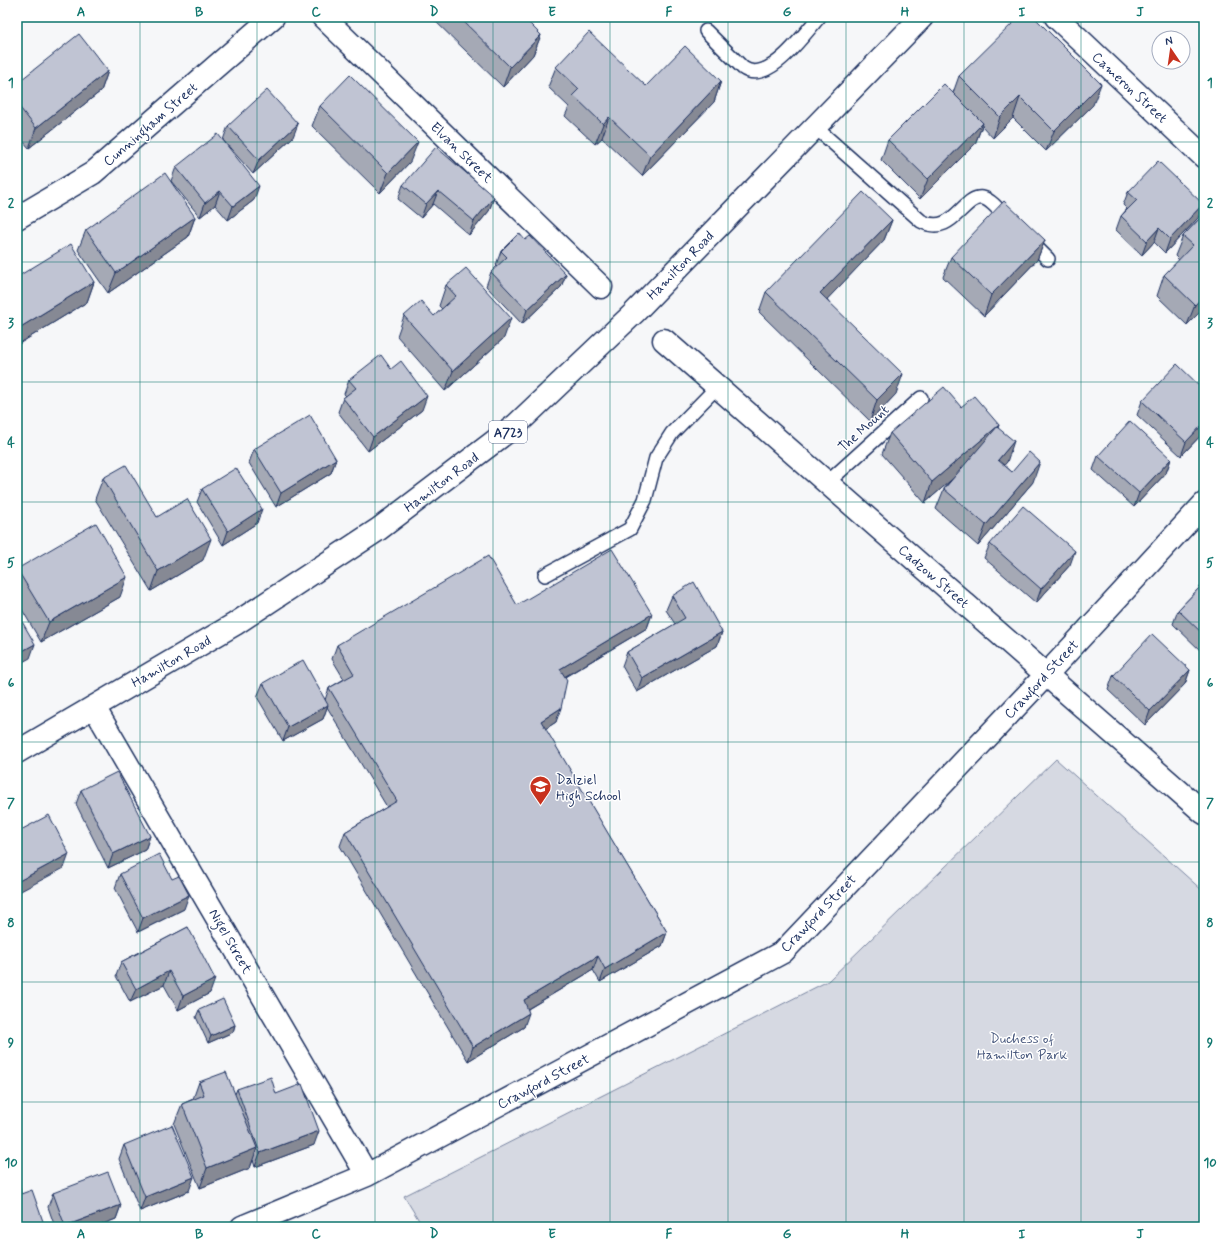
<svg xmlns="http://www.w3.org/2000/svg" width="1221" height="1244" viewBox="0 0 1221 1244" font-family="Mynerve,sans-serif">
	<rect width="100%" height="100%" fill="#f6f7f9"/>
	<filter id="ink" filterUnits="userSpaceOnUse"><feTurbulence type="fractalNoise" baseFrequency=".025" numOctaves="2"/><feDisplacementMap in="SourceGraphic" scale="8" xChannelSelector="R" yChannelSelector="G"/><feConvolveMatrix kernelMatrix="1 2 1 2 8 2 1 2 1" color-interpolation-filters="sRGB"/></filter>
	<g filter="url(#ink)">
		<!-- green -->
		<path fill="#d6d9e2" stroke="#7884a0" d="M1056,759L1204,892V1227H423L404,1196L828,981Z"/>
		<g fill="none" stroke-linecap="round" stroke-linejoin="round">
			<defs>
				<path id="lane" d="M706,31L743,68C768,86 804,34 819,17
					M815,127L921,221C953,238 963,194 983,198C992,200 1002,214 1009,221
					M1029,240L1048,259
					M827,483L921,398
					M545,575L630,529L645,500L656,458L672,433L718,386"/>
				<path id="street" d="M323,17L601,287
					M1056,17L1204,157
					M17,218L93,173L273,17
					M664,340L1204,813
					M94,707L367,1175
					M242,1227L367,1175L783,952L1046,675L1204,504"/>
				<path id="primary" d="M17,752L235,624L379,529L516,425L634,313L922,17"/>
			</defs>
			<!-- lane casing -->
			<use href="#lane" stroke="#1b2f5e" stroke-width="16"/>
			<!-- street casing -->
			<use href="#street" stroke="#1b2f5e" stroke-width="25"/>
			<!-- primary casing -->
			<use href="#primary" stroke="#1b2f5e" stroke-width="25"/>
			<!-- lane -->
			<use href="#lane" stroke="#fff" stroke-width="13"/>
			<!-- street -->
			<use href="#street" stroke="#fff" stroke-width="22"/>
			<!-- primary -->
			<use href="#primary" stroke="#fff" stroke-width="22"/>
		</g>
		<!-- wall -->
		<path fill="#a5a9b5" stroke="#1b2f5e" d="M431,17H523L541,35L533,55L503,87Z
			M741,17H749L745,21Z
			M556,67L646,86L721,81L714,102L642,176L602,138L595,144L565,116L569,107L548,87Z
			M108,71L101,91L29,148L17,134V83Z
			M959,76L1093,105L1046,151L1013,118L993,138L982,126L975,144L920,199L881,160L888,140L953,93Z
			M320,106L410,162L380,193L312,126Z
			M228,126L293,137L253,174L223,140Z
			M176,167L254,200L228,220L215,205L200,217L171,181Z
			M403,185L494,197L489,211L469,235L433,204L421,218L398,199Z
			M1128,192L1198,218L1165,253L1154,242L1142,255L1116,230L1121,216L1127,209L1123,205Z
			M1204,214V308L1187,325L1157,296L1164,275L1179,260L1175,256L1183,236Z
			M195,217L188,237L108,293L78,250L86,230Z
			M892,220L884,240L827,299L896,394L870,421L759,312L766,292Z
			M525,240L566,274L561,287L522,324L486,286L491,272L497,266L496,265L501,251Z
			M1045,240L1037,260L984,316L943,277L951,257Z
			M17,277L94,282L87,302L17,345Z
			M446,285L504,338L445,391L397,336L404,316H434L442,309L439,306Z
			M349,380L422,410L368,451L338,412L343,398L346,396L344,394Z
			M1142,401L1204,432L1181,456L1137,415Z
			M961,407L999,425L998,427L1007,462L1004,465L1012,472L1033,482L978,546L936,509L944,489L951,480L925,503L882,454L890,433Z
			M254,449L336,459L331,473L276,507L249,463Z
			M1098,456L1171,459L1166,473L1134,507L1093,470Z
			M103,478L157,517L203,560L151,591L95,499Z
			M202,489L257,523L223,545L197,502Z
			M990,544L1070,565L1036,603L984,558Z
			M17,569L120,597L41,642L17,601Z
			M1204,583V654L1173,624L1178,610Z
			M672,596L722,632L717,646L637,692L622,666L627,652L675,624L666,610Z
			M517,605L652,614L647,628L565,677L556,722L545,729L667,932L662,946L600,982L593,970L528,1009L524,1027L468,1061L340,846L345,832L387,807L327,707L323,719L283,741L257,697L263,683L325,700L329,688L344,679L332,659L337,645Z
			M1190,670L1185,684L1145,725L1108,690L1113,676Z
			M81,790L150,836L145,850L108,868L76,804Z
			M120,874L184,909L138,932L115,888Z
			M188,927L210,993L178,1010L164,985L130,1002L116,976L121,962Z
			M199,1010L235,1025L233,1032L208,1043L196,1017Z
			M199,1082L235,1094L237,1089L276,1094L314,1145L255,1167L253,1160L250,1168L200,1188L174,1124L182,1104L193,1099Z
			M124,1145L189,1191L140,1211L119,1159Z
			M53,1193L121,1205L116,1219L95,1227H55L48,1207Z"/>
		<!-- shaded-wall -->
		<path fill="#868994" stroke="#1b2f5e" d="M541,35L533,55L503,87L510,67Z
			M108,71L101,91L29,148L36,128Z
			M721,81L714,102L642,176L650,156Z
			M1101,84L1093,105L1046,151L1054,131Z
			M1020,97L1013,118L993,138L1000,117Z
			M609,117L602,138L595,144L603,124Z
			M983,123L975,144L920,199L928,179Z
			M298,124L293,137L253,174L259,160Z
			M418,142L410,162L380,193L388,173Z
			M259,186L254,200L228,220L233,206Z
			M220,191L215,205L200,217L205,203Z
			M438,191L433,204L421,218L426,204Z
			M494,197L489,211L469,235L474,221Z
			M1203,204L1198,218L1165,253L1170,239Z
			M195,217L188,237L108,293L116,273Z
			M892,220L884,240L813,314L820,293Z
			M1159,228L1154,242L1142,255L1147,241Z
			M1045,240L1037,260L984,316L991,295Z
			M566,274L561,287L522,324L527,310Z
			M94,282L87,302L17,345V333L19,328Z
			M1204,295V308L1187,325L1195,305Z
			M511,318L504,338L445,391L453,371Z
			M903,374L896,394L870,421L877,400Z
			M427,396L422,410L368,451L373,437Z
			M1204,423V432L1181,456L1186,442Z
			M999,425L991,445L925,503L932,482Z
			M1014,441L1007,462L990,481L998,460Z
			M336,459L331,473L276,507L281,493Z
			M1171,459L1166,473L1134,507L1139,493Z
			M1040,462L1033,482L978,546L986,525Z
			M262,509L257,523L223,545L228,531Z
			M211,539L203,560L151,591L158,571Z
			M1075,551L1070,565L1036,603L1041,589Z
			M127,577L120,597L41,642L49,622Z
			M652,614L647,628L554,683L560,669Z
			M722,632L717,646L637,692L642,678Z
			M35,644L30,658L17,665V654Z
			M1190,670L1185,684L1145,725L1150,711Z
			M328,705L323,719L283,741L288,727Z
			M561,708L556,722L536,735L541,721Z
			M150,836L145,850L108,868L113,854Z
			M69,854L64,868L17,893V882Z
			M189,895L184,909L138,932L143,918Z
			M667,932L662,946L600,982L605,969Z
			M598,956L593,970L519,1014L524,1000Z
			M169,971L164,985L130,1002L136,989Z
			M215,979L210,993L178,1010L183,996Z
			M529,1013L524,1027L468,1061L473,1047Z
			M235,1025L233,1032L208,1043L211,1036Z
			M319,1131L314,1145L255,1167L260,1153Z
			M257,1148L250,1168L200,1188L207,1168Z
			M194,1177L189,1191L140,1211L145,1197Z
			M121,1205L116,1219L95,1227H65V1226Z"/>
		<!-- building -->
		<path fill="#c0c4d3" stroke="#1b2f5e" d="M459,17H523L541,35L510,67Z
			M1019,17H1034L1101,84L1054,131L1020,97L1000,117L959,76Z
			M589,32L646,86L685,46L721,81L650,156L609,117L603,124L573,95L579,89L556,67Z
			M79,34L108,71L36,128L17,104V83Z
			M350,75L418,142L388,173L320,106Z
			M944,84L983,123L928,179L888,140Z
			M267,90L298,124L259,160L228,126Z
			M218,134L259,186L233,206L220,191L205,203L176,167Z
			M436,147L494,197L474,221L438,191L426,204L403,185Z
			M1158,161L1203,204L1170,239L1159,228L1147,241L1121,216L1137,200L1128,192Z
			M165,173L195,217L116,273L86,230Z
			M863,192L892,220L820,293L903,374L877,400L766,292Z
			M1004,201L1045,240L991,295L951,257Z
			M1204,214V295L1195,305L1164,275L1193,245L1183,236Z
			M519,233L525,240L530,236L566,274L527,310L491,272L507,257L501,251Z
			M71,244L94,282L19,328L17,325V277Z
			M466,268L511,318L453,371L404,316L421,301L434,316L456,296L446,285Z
			M381,355L391,369L401,361L427,396L373,437L343,398L356,388L349,380Z
			M1177,364L1204,390V423L1186,442L1142,401Z
			M944,387L961,407L974,396L999,425L932,482L890,433Z
			M310,415L336,459L281,493L254,449Z
			M1130,421L1171,459L1139,493L1098,456Z
			M997,427L1014,441L998,460L1012,472L1029,452L1040,462L986,525L944,489Z
			M126,465L157,517L187,499L211,539L158,571L103,478Z
			M236,468L262,509L228,531L202,489Z
			M1023,506L1075,551L1041,589L990,544Z
			M96,523L127,577L49,622L17,569Z
			M612,549L652,614L560,669L567,680L561,708L541,721L667,932L605,969L598,956L524,1000L529,1013L473,1047L345,832L397,801L329,688L354,674L337,645L488,556L517,605Z
			M694,582L722,632L642,678L627,652L685,618L672,596Z
			M1204,583V635L1178,610Z
			M17,613L35,644L17,654Z
			M1152,634L1190,670L1150,711L1113,676Z
			M303,660L328,705L288,727L263,683Z
			M117,772L150,836L113,854L81,790Z
			M49,815L69,854L17,882V832Z
			M159,854L172,879L179,876L189,895L143,918L120,874Z
			M188,927L215,979L183,996L169,971L136,989L121,962Z
			M223,999L235,1025L211,1036L199,1010Z
			M226,1072L257,1148L207,1168L182,1104L204,1095L199,1082Z
			M271,1077L276,1094L302,1084L319,1131L260,1153L237,1089Z
			M172,1125L194,1177L145,1197L124,1145Z
			M108,1172L121,1205L65,1226L53,1193Z
			M17,1179H18L21,1194L32,1190L45,1227H17Z"/>
	</g>
	<!-- grid -->
	<path fill="none" stroke="#0f766e" stroke-width="1" stroke-opacity="0.55" d="M140,17V1227M257,17V1227M375,17V1227M493,17V1227M610,17V1227M728,17V1227M846,17V1227M964,17V1227M1081,17V1227M17,142H1204M17,262H1204M17,382H1204M17,502H1204M17,622H1204M17,742H1204M17,862H1204M17,982H1204M17,1102H1204"/>
	<!-- icons -->
	<defs>
		<symbol id="school-pin" viewBox="-11 -11 22 30"><path d="M0 17L-7.5 6A9.5 9.5 0 1 1 7.5 6Z" fill="#c8321e" stroke="#fff"/><path d="M0-5L7-2L0 1L-7-2ZM-4 1L0 2.5L4 1V4Q0 6-4 4Z" fill="#fff"/></symbol>
	</defs>
	<g fill-rule="evenodd">
		<use href="#school-pin" x="528" y="774" width="25" height="34"/>
	</g>
	<g text-anchor="middle" stroke-width="3" stroke-linejoin="round" paint-order="stroke">
		<!-- shield labels -->
		<rect fill="#fff" stroke="#5f6d8e" stroke-width="1" x="489" y="421" width="38" height="22" rx="3"/>
		<g font-size="13" font-weight="bold" fill="#1b2f5e">
			<text x="508" y="437">A723</text>
		</g>
		<!-- street labels -->
		<g font-size="14" fill="#1b2f5e" stroke="#fff">
			<text transform="translate(1130 87) rotate(43)" y="5">Cameron Street</text>
			<text transform="translate(150 124) rotate(-41)" y="5">Cunningham Street</text>
			<text transform="translate(462 152) rotate(44)" y="5">Elvan Street</text>
			<text transform="translate(680 265) rotate(-46)" y="5">Hamilton Road</text>
			<text transform="translate(863 428) rotate(-42)" y="5">The Mount</text>
			<text transform="translate(441 482) rotate(-37)" y="5">Hamilton Road</text>
			<text transform="translate(934 576) rotate(41)" y="5">Cadzow Street</text>
			<text transform="translate(171 661) rotate(-30)" y="5">Hamilton Road</text>
			<text transform="translate(1041 679) rotate(-47)" y="5">Crawford Street</text>
			<text transform="translate(818 913) rotate(-46)" y="5">Crawford Street</text>
			<text transform="translate(231 941) rotate(60)" y="5">Nigel Street</text>
			<text transform="translate(543 1081) rotate(-28)" y="5">Crawford Street</text>
		</g>
		<!-- poi labels -->
		<g font-size="14" fill="#1b2f5e" stroke="#fff" text-anchor="start">
			<text x="556" y="784">Dalziel<tspan x="556" dy="16">High School</tspan></text>
		</g>
		<!-- park labels -->
		<g font-size="14" fill="#4a5a7f" stroke="#fff">
			<text x="1022" y="1043">Duchess of<tspan x="1022" dy="16">Hamilton Park</tspan></text>
		</g>
	</g>
	<!-- margin -->
	<rect width="1221" height="1244" fill="none" stroke="#fff" stroke-width="44"/>
	<!-- north arrow -->
	<g transform="translate(1171 50) rotate(347)"><circle r="19" fill="#ffffff" stroke="#a4acbf"/>
	<path d="M0-3L7 15L0 10L-7 15Z" fill="#c8321e"/>
	<text y="-6" font-size="11" font-weight="bold" text-anchor="middle" fill="#1b2f5e">N</text>
	</g>
	<rect x="22" y="22" width="1177" height="1200" fill="none" stroke="#0f766e" stroke-width="1.5"/>
	<g font-size="13" text-anchor="middle" font-weight="bold" fill="#0f766e">
		<text x="81" y="16">A</text>
		<text x="199" y="16">B</text>
		<text x="316" y="16">C</text>
		<text x="434" y="16">D</text>
		<text x="552" y="16">E</text>
		<text x="669" y="16">F</text>
		<text x="787" y="16">G</text>
		<text x="905" y="16">H</text>
		<text x="1022" y="16">I</text>
		<text x="1140" y="16">J</text>
		<text x="11" y="87">1</text>
		<text x="1210" y="87">1</text>
		<text x="11" y="207">2</text>
		<text x="1210" y="207">2</text>
		<text x="11" y="327">3</text>
		<text x="1210" y="327">3</text>
		<text x="11" y="447">4</text>
		<text x="1210" y="447">4</text>
		<text x="11" y="567">5</text>
		<text x="1210" y="567">5</text>
		<text x="11" y="687">6</text>
		<text x="1210" y="687">6</text>
		<text x="11" y="807">7</text>
		<text x="1210" y="807">7</text>
		<text x="11" y="927">8</text>
		<text x="1210" y="927">8</text>
		<text x="11" y="1047">9</text>
		<text x="1210" y="1047">9</text>
		<text x="11" y="1167">10</text>
		<text x="1210" y="1167">10</text>
		<text x="81" y="1238">A</text>
		<text x="199" y="1238">B</text>
		<text x="316" y="1238">C</text>
		<text x="434" y="1238">D</text>
		<text x="552" y="1238">E</text>
		<text x="669" y="1238">F</text>
		<text x="787" y="1238">G</text>
		<text x="905" y="1238">H</text>
		<text x="1022" y="1238">I</text>
		<text x="1140" y="1238">J</text>
	</g>
</svg>
